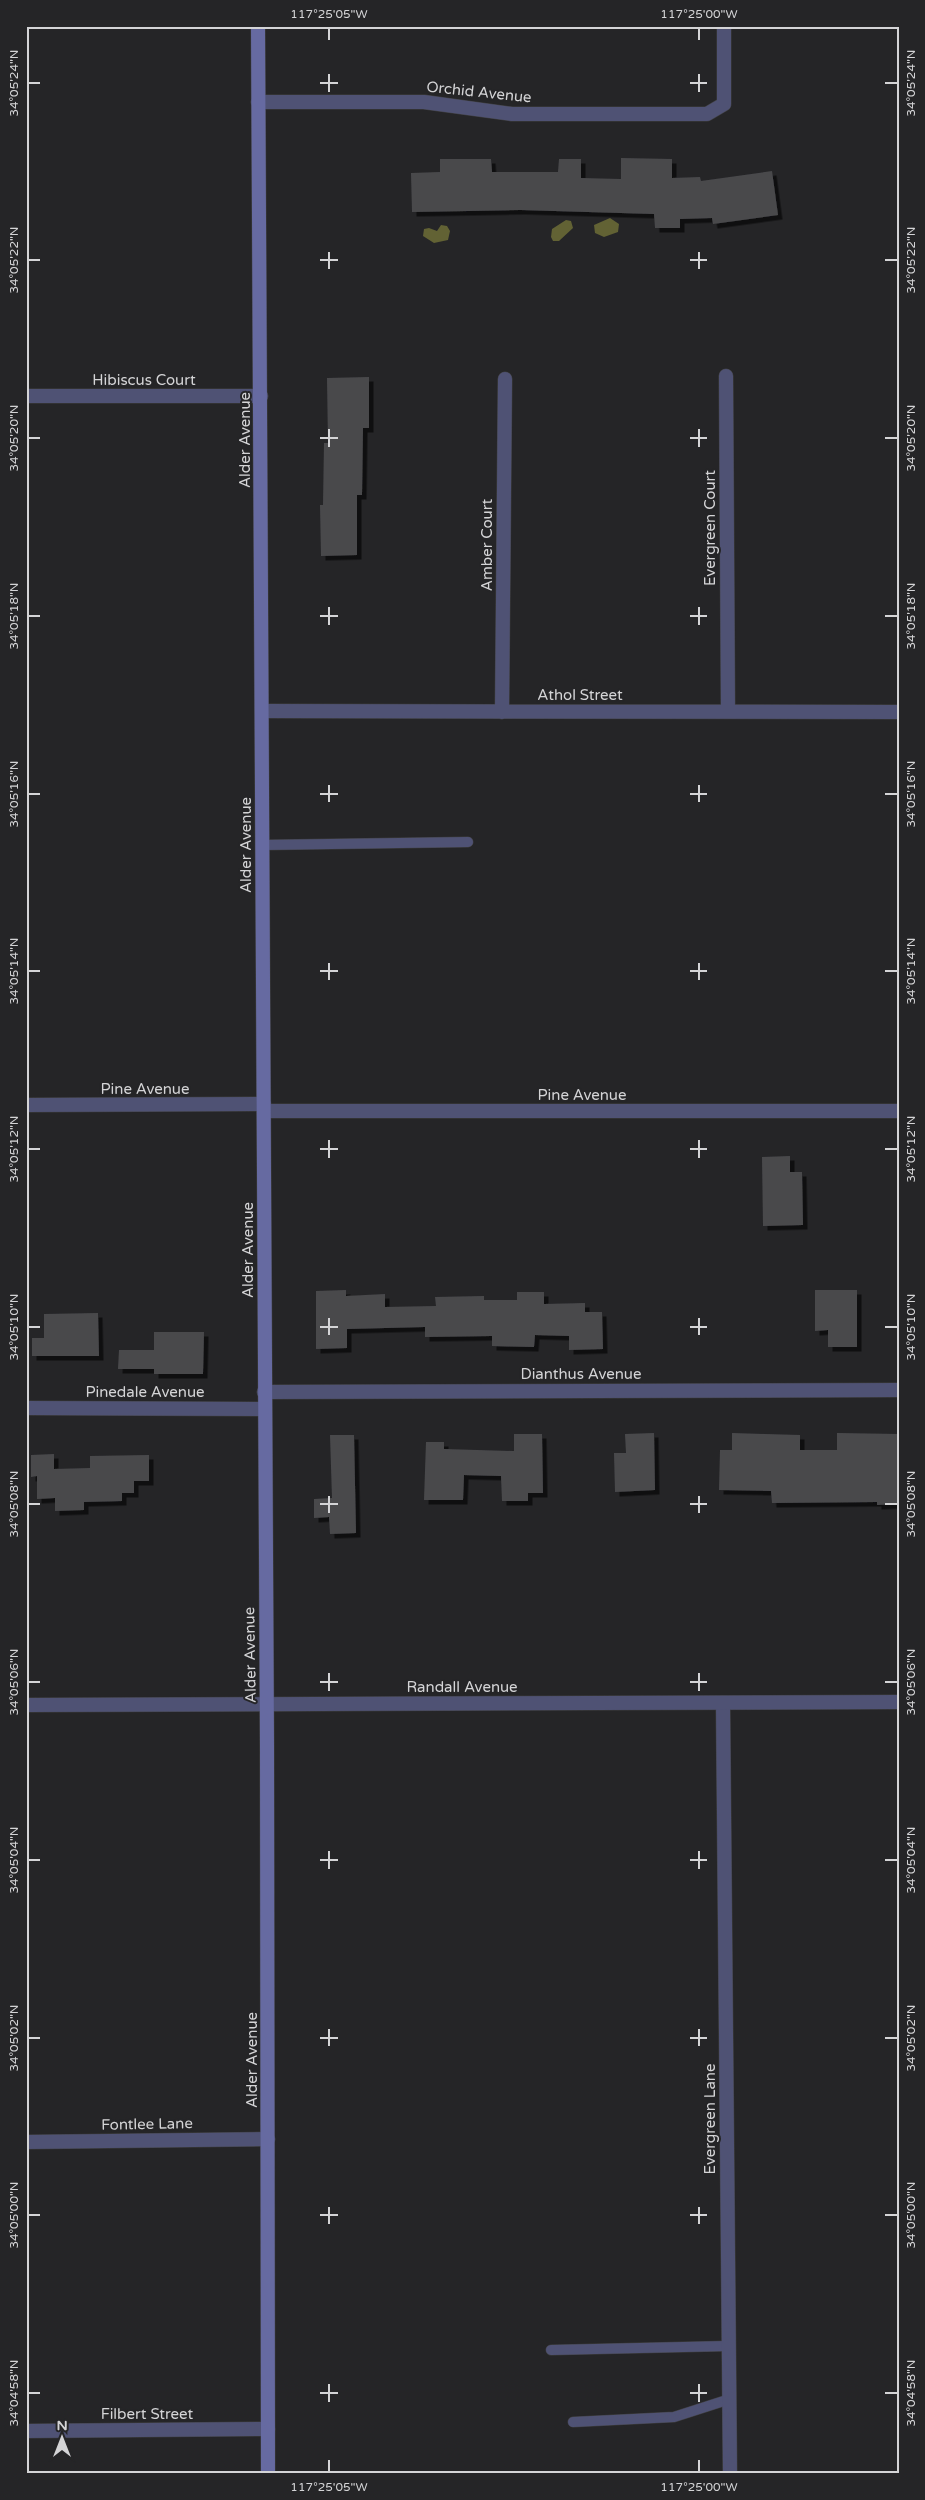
<svg xmlns="http://www.w3.org/2000/svg" width="925" height="2500" viewBox="0 0 925 2500" font-family="'Varela Round',sans-serif">
	<defs>
		<filter id="shadow"><feDropShadow dx="4.5" dy="4.5" stdDeviation="0" flood-color="#0009"/></filter>
	</defs>
	<rect width="100%" height="100%" fill="#252527"/>
	<!-- water -->
	<path fill="#626234" d="M610,218L619,224L618,232L604,237L595,233L594,225Z
		M566,220L571,221L573,228L559,241H553L551,237L552,229Z
		M441,225L447,226L450,231L448,240L434,243L423,236L424,229L429,228L437,231Z"/>
	<!-- building -->
	<path fill="#49494c" filter="url(#shadow)" d="M621,158L672,159V178L700,177L701,181L772,171L778,215L713,224L712,218L680,219V228H655L654,214L521,210L412,212L411,173L440,172V159H491L492,172H558L559,159H581V178L621,179Z
		M369,377V428H363L362,495H357V555L321,556L320,505H323L324,443H328L327,378Z
		M790,1156V1172H802L803,1225L763,1226L762,1157Z
		M346,1290V1296L385,1294V1307L436,1306L435,1297L484,1296V1300H517V1292H544V1304L585,1303V1312H602L603,1349L569,1350V1336L535,1335L534,1347L492,1346V1336L425,1337V1327L347,1329V1348L316,1349V1291Z
		M815,1290H857V1347H828V1330L815,1331Z
		M98,1313L99,1356H32V1338H44V1314Z
		M154,1332H204L203,1374H154V1369H118L119,1350H154Z
		M654,1433L655,1490L615,1492L614,1453H626L625,1434Z
		M732,1433L800,1435V1450H837V1433L899,1434V1504L877,1505V1502L772,1503L771,1491L719,1490L720,1450H732Z
		M514,1434H542L543,1493H528V1501H502L501,1476L464,1475L463,1500H424L426,1442H444V1449L514,1451Z
		M330,1435H354L356,1533L330,1534L329,1517L314,1518V1499L332,1498Z
		M54,1454V1469L90,1468V1456L149,1455V1481H134V1493H122V1501L84,1502V1510L55,1511V1498L37,1499V1476L31,1477V1455Z"/>
	<g fill="none" stroke-linecap="round" stroke-linejoin="round">
		<defs>
			<path id="service" d="M262,845L468,842
				M551,2350L728,2346
				M573,2422L674,2417L730,2399"/>
			<path id="minor" d="M258,102H424L512,114H707L724,104V26
				M726,376L728,711
				M26,396H261
				M262,711L899,712
				M502,712L505,379
				M26,1105L264,1104
				M264,1111H899
				M264,1392L899,1390
				M26,1408L264,1409
				M723,1703L730,2474
				M26,2142L268,2139
				M26,2431L268,2429"/>
			<path id="tertiary" d="M26,1705L899,1702"/>
			<path id="secondary" d="M258,26L267,1745L268,2474"/>
		</defs>
		<!-- service casing -->
		<use href="#service" stroke="#414143" stroke-width="11"/>
		<!-- minor casing -->
		<use href="#minor" stroke="#414143" stroke-width="15"/>
		<!-- tertiary casing -->
		<use href="#tertiary" stroke="#414143" stroke-width="15"/>
		<!-- secondary casing -->
		<use href="#secondary" stroke="#414143" stroke-width="15"/>
		<!-- service -->
		<use href="#service" stroke="#4f5274" stroke-width="10"/>
		<!-- minor -->
		<use href="#minor" stroke="#4f5274" stroke-width="14"/>
		<!-- tertiary -->
		<use href="#tertiary" stroke="#4f5274" stroke-width="14"/>
		<!-- secondary -->
		<use href="#secondary" stroke="#666aa1" stroke-width="14"/>
	</g>
	<!-- ticks -->
	<path fill="none" stroke="#d4d4d6" stroke-width="2" d="M329,28V40M699,28V40M329,74V92M699,74V92M28,83H40M320,83H338M690,83H707M885,83H898M329,252V269M699,252V269M28,260H40M320,260H338M690,260H707M885,260H898M329,429V447M699,429V447M28,438H40M320,438H338M690,438H707M885,438H898M329,607V625M699,607V625M28,616H40M320,616H338M690,616H707M885,616H898M329,785V802M699,785V802M28,794H40M320,794H338M690,794H707M885,794H898M329,963V980M699,963V980M28,971H40M320,971H338M690,971H707M885,971H898M329,1140V1158M699,1140V1158M28,1149H40M320,1149H338M690,1149H707M885,1149H898M329,1318V1335M699,1318V1335M28,1327H40M320,1327H338M690,1327H707M885,1327H898M329,1496V1513M699,1496V1513M28,1504H40M320,1504H338M690,1504H707M885,1504H898M329,1673V1691M699,1673V1691M28,1682H40M320,1682H338M690,1682H707M885,1682H898M329,1851V1869M699,1851V1869M28,1860H40M320,1860H338M690,1860H707M885,1860H898M329,2029V2046M699,2029V2046M28,2038H40M320,2038H338M690,2038H707M885,2038H898M329,2207V2224M699,2207V2224M28,2215H40M320,2215H338M690,2215H707M885,2215H898M329,2384V2402M699,2384V2402M28,2393H40M320,2393H338M690,2393H707M885,2393H898M329,2460V2472M699,2460V2472"/>
	<g text-anchor="middle" stroke-width="4" stroke-linejoin="round" paint-order="stroke">
		<!-- street labels -->
		<g font-size="15" fill="#d4d4d6" stroke="#252527">
			<text transform="translate(479 92) rotate(6)" y="5">Orchid Avenue</text>
			<text x="144" y="385">Hibiscus Court</text>
			<text transform="translate(245 440) rotate(-90)" y="5">Alder Avenue</text>
			<text transform="translate(710 528) rotate(-90)" y="5">Evergreen Court</text>
			<text transform="translate(487 545) rotate(-90)" y="5">Amber Court</text>
			<text x="580" y="700">Athol Street</text>
			<text transform="translate(246 845) rotate(-90)" y="5">Alder Avenue</text>
			<text x="145" y="1094">Pine Avenue</text>
			<text x="582" y="1100">Pine Avenue</text>
			<text transform="translate(248 1250) rotate(-90)" y="5">Alder Avenue</text>
			<text x="581" y="1379">Dianthus Avenue</text>
			<text x="145" y="1397">Pinedale Avenue</text>
			<text transform="translate(250 1655) rotate(-91)" y="5">Alder Avenue</text>
			<text x="462" y="1692">Randall Avenue</text>
			<text transform="translate(252 2060) rotate(-90)" y="5">Alder Avenue</text>
			<text transform="translate(710 2119) rotate(-90)" y="5">Evergreen Lane</text>
			<text transform="translate(147 2124) rotate(-1)" y="5">Fontlee Lane</text>
			<text x="147" y="2419">Filbert Street</text>
		</g>
	</g>
	<!-- border -->
	<rect width="925" height="2500" fill="none" stroke="#252527" stroke-width="55"/>
	<!-- north arrow -->
	<g transform="translate(62 2438)" stroke="#252527" stroke-width="4" paint-order="stroke">
	<path d="M0-4L9 19L0 12L-9 19Z" fill="#d4d4d6"/>
	<text y="-8" font-size="14" font-weight="bold" text-anchor="middle" fill="#d4d4d6">N</text>
	</g>
	<rect x="28" y="28" width="870" height="2444" fill="none" stroke="#d4d4d6" stroke-width="2"/>
	<g font-size="12" text-anchor="middle" fill="#d4d4d6">
		<text x="329" y="18">117°25'05"W</text>
		<text x="699" y="18">117°25'00"W</text>
		<text transform="translate(14 83) rotate(-90)" y="4">34°05'24"N</text>
		<text transform="translate(911 83) rotate(-90)" y="4">34°05'24"N</text>
		<text transform="translate(14 260) rotate(-90)" y="4">34°05'22"N</text>
		<text transform="translate(911 260) rotate(-90)" y="4">34°05'22"N</text>
		<text transform="translate(14 438) rotate(-90)" y="4">34°05'20"N</text>
		<text transform="translate(911 438) rotate(-90)" y="4">34°05'20"N</text>
		<text transform="translate(14 616) rotate(-90)" y="4">34°05'18"N</text>
		<text transform="translate(911 616) rotate(-90)" y="4">34°05'18"N</text>
		<text transform="translate(14 794) rotate(-90)" y="4">34°05'16"N</text>
		<text transform="translate(911 794) rotate(-90)" y="4">34°05'16"N</text>
		<text transform="translate(14 971) rotate(-90)" y="4">34°05'14"N</text>
		<text transform="translate(911 971) rotate(-90)" y="4">34°05'14"N</text>
		<text transform="translate(14 1149) rotate(-90)" y="4">34°05'12"N</text>
		<text transform="translate(911 1149) rotate(-90)" y="4">34°05'12"N</text>
		<text transform="translate(14 1327) rotate(-90)" y="4">34°05'10"N</text>
		<text transform="translate(911 1327) rotate(-90)" y="4">34°05'10"N</text>
		<text transform="translate(14 1504) rotate(-90)" y="4">34°05'08"N</text>
		<text transform="translate(911 1504) rotate(-90)" y="4">34°05'08"N</text>
		<text transform="translate(14 1682) rotate(-90)" y="4">34°05'06"N</text>
		<text transform="translate(911 1682) rotate(-90)" y="4">34°05'06"N</text>
		<text transform="translate(14 1860) rotate(-90)" y="4">34°05'04"N</text>
		<text transform="translate(911 1860) rotate(-90)" y="4">34°05'04"N</text>
		<text transform="translate(14 2038) rotate(-90)" y="4">34°05'02"N</text>
		<text transform="translate(911 2038) rotate(-90)" y="4">34°05'02"N</text>
		<text transform="translate(14 2215) rotate(-90)" y="4">34°05'00"N</text>
		<text transform="translate(911 2215) rotate(-90)" y="4">34°05'00"N</text>
		<text transform="translate(14 2393) rotate(-90)" y="4">34°04'58"N</text>
		<text transform="translate(911 2393) rotate(-90)" y="4">34°04'58"N</text>
		<text x="329" y="2491">117°25'05"W</text>
		<text x="699" y="2491">117°25'00"W</text>
	</g>
</svg>
